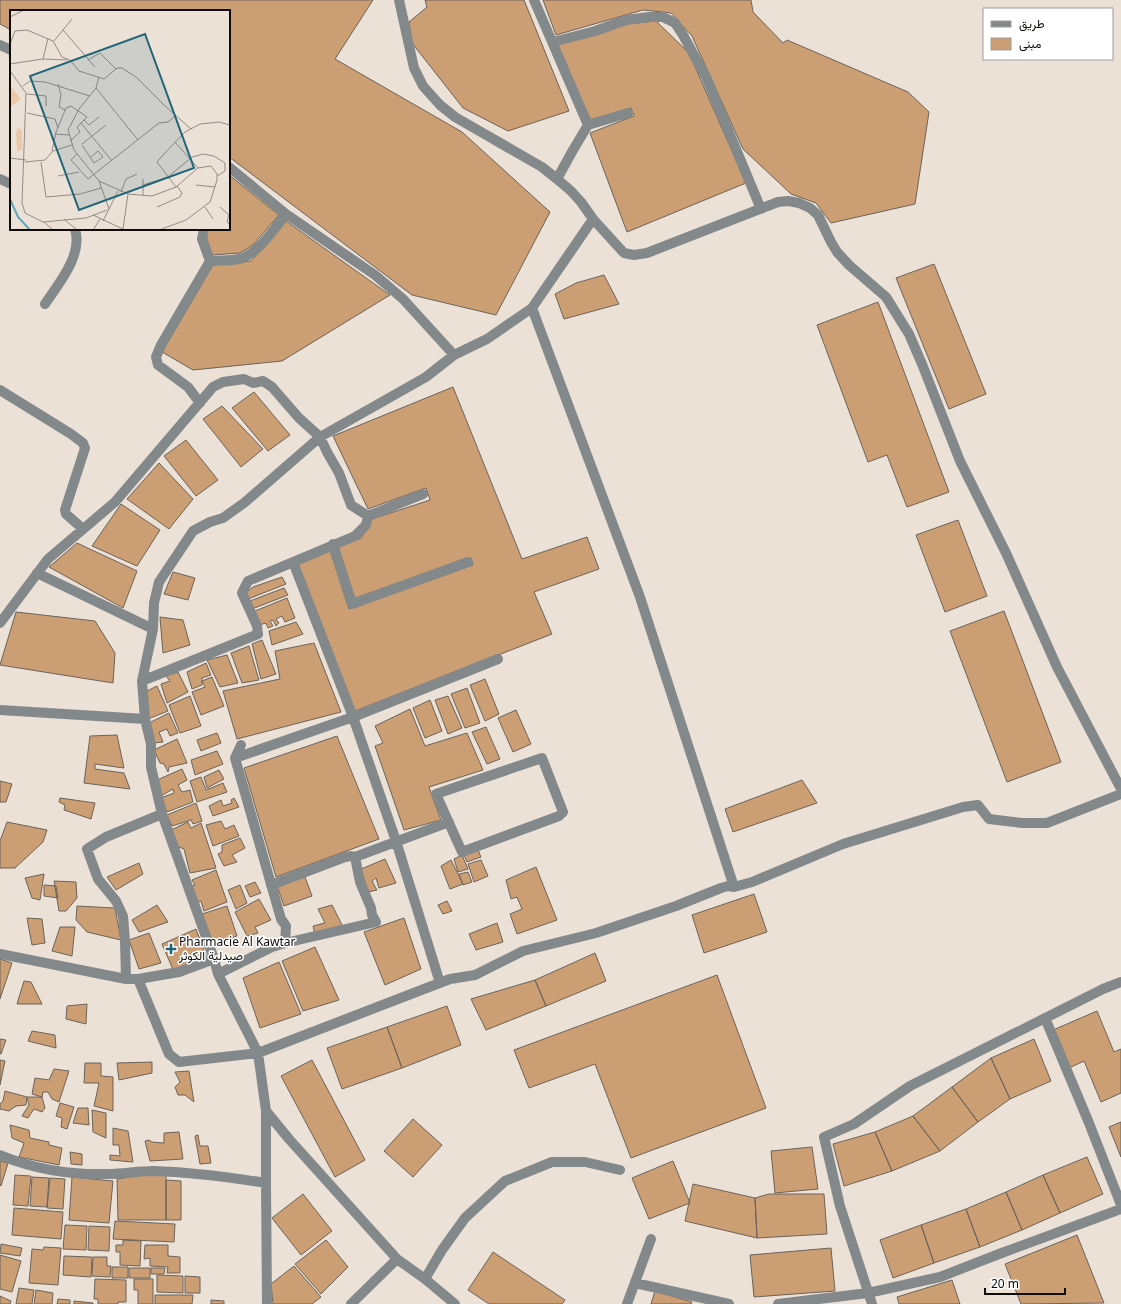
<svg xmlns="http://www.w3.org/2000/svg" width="1121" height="1304" viewBox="0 0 1121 1304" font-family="'Noto Sans',Vazirmatn,sans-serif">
	<rect width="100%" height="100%" fill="#ece1d7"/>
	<!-- building -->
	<path fill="#cb9e73" stroke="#6c635a" d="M0,0H373L335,59L462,132L550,212L496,315L412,295L229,157V11H11V30L0,24Z
		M425,0H524L569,111L508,131L463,108L412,43L409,22L427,7Z
		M543,0H751L753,12L783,43L787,40L908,92L929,112L915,204L831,223L816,203L791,194L743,149L692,36L671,13L643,10L556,35Z
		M656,21L689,53L746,183L627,232L590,133L634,116L631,108L590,121L557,45L626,24Z
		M229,175L279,215L253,245L240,253L212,255L206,236L208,229H229Z
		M286,221L390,295L282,361L193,370L162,352L213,265L251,261Z
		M934,264L986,394L949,409L896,278Z
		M604,275L619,304L564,319L555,294L576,283Z
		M878,302L949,492L907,507L887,455L868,462L817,325Z
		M453,387L522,559L587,537L599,569L534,592L552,634L355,711L297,564L330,550L349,609L473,565L471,558L355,599L337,547L361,538L372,519L430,500L426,488L368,509L333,436Z
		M254,392L290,435L268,451L232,408Z
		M222,406L263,449L241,467L203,419Z
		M186,440L218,480L196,496L164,456Z
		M159,463L193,499L169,529L127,499Z
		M121,504L160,530L137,566L92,546Z
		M958,520L987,596L945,612L916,535Z
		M77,543L137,571L123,608L49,567Z
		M173,572L195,578L188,600L164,594Z
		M282,577L286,584L248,599L247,592L253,587Z
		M284,588L288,595L252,609L250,601Z
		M287,598L295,618L285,622L282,616L276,619L279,623L276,626L273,620L270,621L273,626L268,628L266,623L259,625L255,611Z
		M1004,611L1061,762L1007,782L950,631Z
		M16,612L95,621L115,653L113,683L0,665Z
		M160,617L183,620L190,645L163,653Z
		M296,622L303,634L272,645L269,631Z
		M262,640L276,674L261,679L252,644Z
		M314,643L341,712L237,739L223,691L280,679L275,651Z
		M249,646L259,680L242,683L231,653Z
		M227,655L238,683L220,687L207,660Z
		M206,663L211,675L202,678V685L192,689L187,672Z
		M178,672L188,692L167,703L161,684L170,681L166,676Z
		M212,677L224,706L201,715L192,692L205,687L202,681Z
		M485,679L499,714L485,721L470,685Z
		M157,686L168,711L148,719L145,692Z
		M467,688L480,723L465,728L451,694Z
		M190,696L201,726L180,733L169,705Z
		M448,696L462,728L448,734L435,700Z
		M430,700L442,731L425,738L413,708Z
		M410,709L425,746L467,733L483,770L429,787L441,820L404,830L375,746L383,743L375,726Z
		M516,710L531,744L513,752L498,718Z
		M169,713L178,733L170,736L167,729L159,732L163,742L153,743L149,723Z
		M486,727L500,759L487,764L472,732Z
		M217,733L221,743L201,751L197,740Z
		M117,735L124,768L95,764V769L124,773L130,789L84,783L90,736Z
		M337,736L379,839L276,877L244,768Z
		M177,739L187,763L169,767L168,772L164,764L160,763L154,750Z
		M217,751L223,764L195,775L191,760Z
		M182,769L187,780L178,785L182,792L190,790L193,802L167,812L161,798L174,793L173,789L161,796L157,780Z
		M219,770L224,779L207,788L204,777Z
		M201,777L206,790L223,783L227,792L197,802L190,781Z
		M802,780L817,803L733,832L725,809Z
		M0,781L12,784L6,802H0Z
		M60,798L95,803L91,819L64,810L65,805L59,802Z
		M234,798L239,807L213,816L209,806L221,800L223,806L232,803L231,800Z
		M196,803L202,821L193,824L191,820L172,826L167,815Z
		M221,821L225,829L234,825L239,836L213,846L206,825Z
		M7,822L47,830L43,842L15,868H0V841Z
		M188,822L191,828L201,823L216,868L190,873L184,849L174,845L171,830Z
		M240,838L245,848L232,855L237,862L224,866L218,854L222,852V845Z
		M478,850L481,857L467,862L464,855Z
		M462,855L468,869L458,872L454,859Z
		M385,859L396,883L379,888L376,878L372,881L377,890L368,892L361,869Z
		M451,860L463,884L450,889L441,866Z
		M481,860L488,876L474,882L468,864Z
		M139,863L143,874L116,890L107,877Z
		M536,867L557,920L517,934L510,914L522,909L517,897L511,899L506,880Z
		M216,870L227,902L204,911L201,901L196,903L190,887L195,885L192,880Z
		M468,872L472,882L463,885L459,874Z
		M44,874L40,900L32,898L25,878Z
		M305,877L312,896L284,906L277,886Z
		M54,881L76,882L77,898L66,911H59Z
		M255,882L261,893L250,897L245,886Z
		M44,885L56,886L58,898L44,896Z
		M240,885L247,903L236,909L228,890Z
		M754,894L767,932L704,953L692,915Z
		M259,899L271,920L255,927L258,933L247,936L235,912Z
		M447,901L452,911L443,914L438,905Z
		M157,905L168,922L139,932L132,920Z
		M332,905L342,925L331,931L315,934L313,926L325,923L318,909Z
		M77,906L115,908L121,940L87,932L76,920Z
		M227,906L237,936L211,946L202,914Z
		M27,918L42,919L45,943L32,945Z
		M404,918L421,969L385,985L364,932Z
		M497,923L503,942L476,950L469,934Z
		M60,927H75L72,956L52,951Z
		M196,929L207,958L174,972L162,944Z
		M149,933L161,963L139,969L129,940Z
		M315,947L339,1000L303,1011L282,961Z
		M595,953L606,981L546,1006L535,980Z
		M0,959L12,963L0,999Z
		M279,962L301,1014L260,1028L243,978Z
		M717,975L766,1108L631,1158L595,1064L529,1088L514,1050Z
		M535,980L546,1006L486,1030L471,999Z
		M24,981L31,982L42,1004H17Z
		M87,1004L86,1024L66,1019L67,1006Z
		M447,1006L461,1045L402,1068L387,1027Z
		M1097,1011L1114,1052L1121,1049V1093L1101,1102L1084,1061L1069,1068L1053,1030Z
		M387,1027L402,1068L342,1089L327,1048Z
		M32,1031L55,1035L56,1048L28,1041Z
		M0,1039L6,1040L1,1054H0Z
		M1034,1039L1051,1081L1010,1099L991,1058Z
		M991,1058L1010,1099L978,1122L952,1087Z
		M0,1060L5,1061L0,1085Z
		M312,1060L365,1160L335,1177L281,1076Z
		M152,1062V1073L119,1080L117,1063Z
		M85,1063H101V1076L113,1077V1111L94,1106L99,1083H84Z
		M54,1069L69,1071L59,1102L52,1099L48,1092H43L42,1097L32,1094L35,1078L49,1080Z
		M189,1071L194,1102L185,1095H178L175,1087L180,1082L175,1072Z
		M952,1087L978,1122L940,1151L913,1116Z
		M5,1091L27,1097L26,1105L16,1106L9,1111L0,1109V1104L3,1101Z
		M27,1097H42L45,1108L42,1112L34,1109L28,1118L22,1116L29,1105Z
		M60,1103L74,1107L67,1129L61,1127L62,1118L56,1116Z
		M78,1108H88L89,1125L73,1123Z
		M92,1110L106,1113V1138L93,1132Z
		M913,1116L940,1151L892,1171L875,1132Z
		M413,1119L442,1145L413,1177L384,1151Z
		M1121,1122V1157L1109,1127Z
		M10,1125L29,1130L30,1138L49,1142V1145L62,1148L59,1165L19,1157L24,1143L12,1138Z
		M113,1128L128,1131L133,1162L110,1160V1155L120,1156L119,1145H113Z
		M179,1132L183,1159L150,1161L145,1141L149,1140L152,1142L164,1143V1133Z
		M875,1132L892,1171L844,1186L833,1144Z
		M198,1135L200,1146H208L211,1163L200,1164L195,1136Z
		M812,1147L818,1189L775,1193L771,1151Z
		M70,1152L82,1154V1165L71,1164Z
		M1087,1157L1103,1194L1060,1213L1043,1175Z
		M0,1161L8,1163L1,1186L0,1185Z
		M673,1161L690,1203L649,1219L632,1178Z
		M150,1174L166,1175V1220H118L117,1179Z
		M15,1175L31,1176L28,1206L13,1205Z
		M1043,1175L1060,1213L1022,1230L1006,1192Z
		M32,1177L49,1178L47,1207L30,1206Z
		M72,1177L113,1181L109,1223L69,1220Z
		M50,1178L65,1179L63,1209L47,1208Z
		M166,1180L181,1181V1220H166Z
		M693,1184L755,1198L757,1238L685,1221Z
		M1006,1192L1022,1230L980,1247L966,1209Z
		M303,1194L332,1231L301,1255L272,1218Z
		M769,1194H824L827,1234L757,1238L755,1198Z
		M14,1208L63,1212L61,1239L12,1235Z
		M966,1209L980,1247L934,1263L921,1225Z
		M115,1221L175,1224L174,1242L113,1239Z
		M65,1225L87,1226L86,1250L63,1249Z
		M921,1225L934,1263L893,1278L880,1240Z
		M89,1226L110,1227L109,1251L88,1250Z
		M1077,1235L1104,1303L1021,1304L1005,1264Z
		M123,1240L141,1241L140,1266L120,1265V1252H116V1245H123Z
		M326,1240L348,1267L321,1294L295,1264Z
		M1,1244L22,1248L20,1256L0,1253Z
		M145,1245H168V1256L180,1257V1273H167L168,1267L150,1266V1258L144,1259Z
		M44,1247L61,1248L58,1285L29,1283L32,1249L43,1250Z
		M831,1248L835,1291L754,1297L750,1255Z
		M493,1252L565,1300L562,1304H489L468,1290Z
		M0,1255L21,1261L12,1292L0,1289Z
		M64,1256L92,1257L91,1277L63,1275Z
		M93,1257H107V1266H111L110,1277L92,1276Z
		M294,1266L321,1297L312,1304H273L271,1284Z
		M112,1267H128V1278H112Z
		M129,1268H150V1278H129Z
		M151,1268H165L164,1274H151Z
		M157,1275L183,1276V1293L157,1292Z
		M185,1276L200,1277V1293H185Z
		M95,1279L126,1280V1302H118V1304H98V1299H94Z
		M134,1279H153V1304H138V1290H134Z
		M952,1280L960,1304H899L897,1297Z
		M19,1288L34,1290L32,1304H16Z
		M36,1290L53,1293L52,1304H34Z
		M655,1291L692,1302L691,1304H651Z
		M155,1295H193L192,1304H155Z
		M0,1296L11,1301L10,1304H0Z
		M58,1299L70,1300V1304H57Z
		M211,1300L224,1301V1304H211Z
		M74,1301L93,1303V1304H74Z"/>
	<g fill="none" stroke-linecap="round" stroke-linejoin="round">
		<!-- minor -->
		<path stroke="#83898b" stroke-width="10" d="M399,0L414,68L423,86L440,105L455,117L542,167L557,179L571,191L581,202L593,219L624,253L634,255L647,253L778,202L788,201L799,203L810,208L818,215L831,242L837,252L849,265L886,297L909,334L922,364L960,461L1006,553L1057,667L1121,789
			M534,0L588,125
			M553,42L595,31L626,20L649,17H663L675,23L683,35L706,77L761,209
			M0,45L11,50
			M229,167L286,214L375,275L403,299L454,355
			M0,179L11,184
			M557,179L573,150L588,125L628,113
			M204,229L202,239L210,261
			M210,261C219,260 230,261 239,259C257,255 275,228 286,214
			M45,304C59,283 83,255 75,229
			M532,308L640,597L734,887
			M0,390L71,434L83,443L85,448L65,510L66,514L83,529
			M200,403L188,387L158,365L156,357L161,345L210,261
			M368,516L423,494
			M333,544L352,604L468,562
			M293,562L353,717L396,841L440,983
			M37,573L153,629
			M0,623L48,559L115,502L213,387L223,382L244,379L253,383L263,381L272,387L299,418L320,437L327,452L339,473L351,505L368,516L366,525L355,536L248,581L242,593L257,626L258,634L142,681
			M0,710L145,719
			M241,745L235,758L353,717L498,659
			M235,758L281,919L286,926L285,943L376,922L372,915L371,908L360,882L355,857L351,856L345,857L271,885
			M542,758L563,812L559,816L462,852L436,794Z
			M162,814L106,837L87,849L98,879L116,901L123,916L125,941L126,979H138L169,1054L179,1062L258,1053L450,979L475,975L523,951L596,933L676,906L721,888L728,886L734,887L752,882L843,844L963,807L978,805L989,819L1022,823H1047L1121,794
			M355,857L449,822
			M0,954L126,979
			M218,974L272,947L285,943
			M138,979L179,972L214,959
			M1045,1018L1089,1123L1121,1205
			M266,1111L289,1139L397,1259L425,1279L455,1304
			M0,1155C34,1169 71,1175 108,1174C123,1174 138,1171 153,1171C191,1172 228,1177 266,1183
			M425,1279L442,1250L465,1218L505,1181L552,1162H585L620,1170
			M635,1283L729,1304
			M267,1304L266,1183V1111L258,1053L218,974L214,959L162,814L151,767V744L145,719L142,681L153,629L154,603L159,582L193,531L210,522L223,518L244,503L320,437L426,377L454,355L487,339L532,308L593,219
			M351,1304L397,1259
			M627,1304L651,1239
			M778,1304L868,1293L940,1277L999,1254L1121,1209
			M872,1304L840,1206L824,1137L854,1124L910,1086L1103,989L1121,982"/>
	</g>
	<!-- markers -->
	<path fill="#206576" stroke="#fff" stroke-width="1.5" d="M169 943h4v4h4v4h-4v4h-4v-4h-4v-4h4z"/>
	<g text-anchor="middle" stroke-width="3" stroke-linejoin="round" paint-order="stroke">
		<!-- poi labels -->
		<g font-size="12" fill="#0f0b08" stroke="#fff" text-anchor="start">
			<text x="179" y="946">Pharmacie Al Kawtar<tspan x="179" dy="14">صيدلية الكوثر</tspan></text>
		</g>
	</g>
	<!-- overview -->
	<g transform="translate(10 10)">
		<rect width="220" height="220" fill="#ece1d7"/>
		<path d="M0,76L11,89L0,97ZM8,117L12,121V140L7,141L6,124Z" fill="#ebc9a8"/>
		<path fill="none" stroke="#5ea6ba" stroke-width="2" d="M0,189L8,207L20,220"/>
		<path fill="none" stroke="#948b84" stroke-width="1" d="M0,7L14,0M53,20L85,57M44,31L62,9M0,34L5,21L17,20L43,31L52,47L60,50L69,61L94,69L107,58H112L126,67L154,95L181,119M33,49L38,28M78,50L90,43L106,59M0,54L33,49L57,50M0,61L16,83L12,193L15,203L33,212L76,208L97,200M89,67L86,78L69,99L58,120L64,140L89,171L99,199M48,74L51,85L49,97L55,100M13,76L20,71L35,72L80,86M86,78L128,130M17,84L36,86V96M17,103L45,109L48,118M74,110L79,115L89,107M71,113L102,151M45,124L59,125M165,132L188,158M72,134L96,115M72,135L84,153L93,147L88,141L81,147M42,141L46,122L56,98L61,96L77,107L67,117L70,122L60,131M67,144L61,150L78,169L149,113L158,112L165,106M0,148L16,150M15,152L35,150L43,141L62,135M31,152L36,187L70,184L91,178M48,166L69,162M89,171L118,184L142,186L166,177L188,158L201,156L207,164V170L200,192L176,210L149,220M133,175L158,167L182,147L193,144L204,146L215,153V161L207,166M186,175L205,177M166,177L147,152L154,144L175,122L190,114L209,112L220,115M111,182L116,169L127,164M133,186V169M147,197L170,187L172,183L167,176M195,197L203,209M210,197L219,205L217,212L220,215M83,205L115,220M54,209L67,220M93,211L108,181M34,212L43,220M113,219L118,184M83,220L90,209"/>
		<path fill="#206576" fill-opacity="0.15" stroke="#206576" stroke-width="2" d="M135,24L184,158L69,200L20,66Z"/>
		<rect width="220" height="220" fill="none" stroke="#0f0b08" stroke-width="2"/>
	</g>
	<!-- legend -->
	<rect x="983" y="8" width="130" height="52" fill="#ffffff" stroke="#9f9d9c"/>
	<rect x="991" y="21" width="20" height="6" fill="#83898b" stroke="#9f9d9c"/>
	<text x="1019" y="28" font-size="12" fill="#0f0b08">طريق</text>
	<rect x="991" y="38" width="20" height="12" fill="#cb9e73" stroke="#9f9d9c"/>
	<text x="1019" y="48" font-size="12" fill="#0f0b08">مبنى</text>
	<!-- scale -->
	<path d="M985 1288v6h80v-6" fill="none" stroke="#0f0b08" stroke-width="2"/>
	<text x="991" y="1288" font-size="12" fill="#0f0b08" stroke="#ffffff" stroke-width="3" paint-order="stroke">20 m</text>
</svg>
